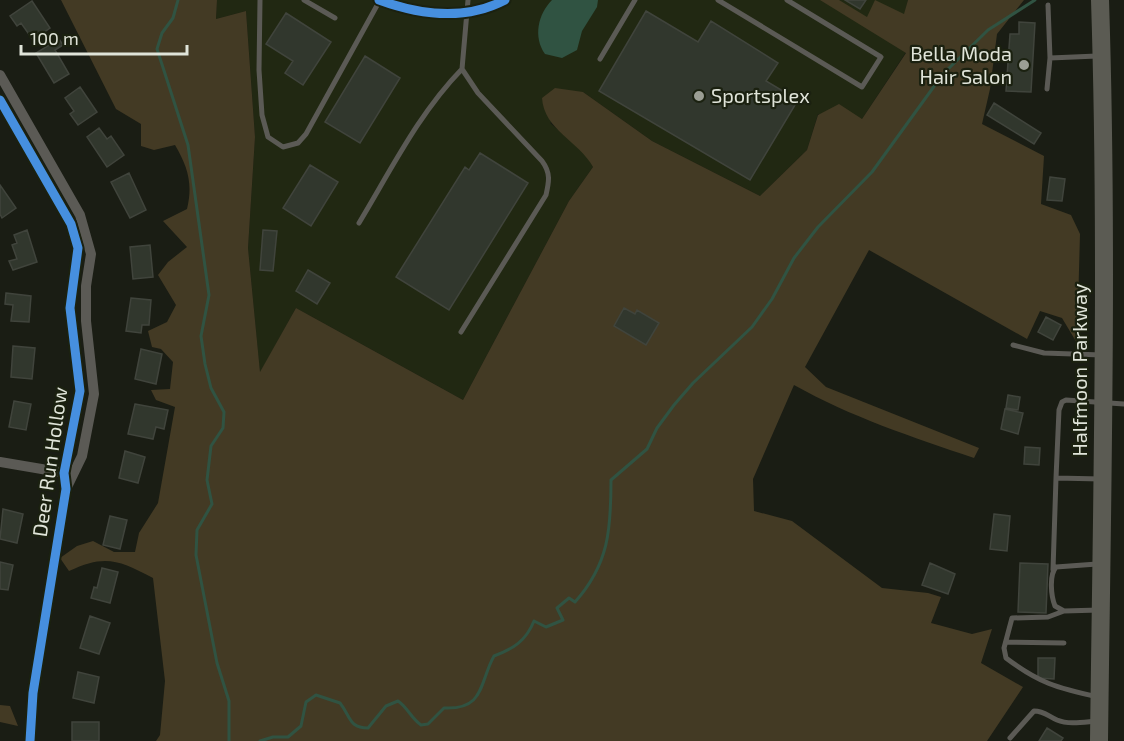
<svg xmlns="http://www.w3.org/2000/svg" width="1124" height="741" viewBox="0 0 1124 741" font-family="'Exo 2',sans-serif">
	<rect width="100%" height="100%" fill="#1a1d14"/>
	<!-- built -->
	<path fill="#212812" d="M217,0H908L905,14L906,52L862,119L818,114L807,150L760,196L652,141L583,92L550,123L585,153L593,167L569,201L463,400L296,308L260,373L248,248L255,137L246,11L216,19Z"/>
	<!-- green -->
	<path fill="#433a24" d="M61,0H217L216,19L246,11L255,137L248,248L260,372L296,308L463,400L569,201L593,167C579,141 544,130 542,98L555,88L583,92L652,141L760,196L807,150L818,115L839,104L862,119L906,53L820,0H839L867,17L875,0L904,14L908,0H1024L997,34L990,89L982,124L1044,156L1041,204L1071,215L1080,234L1077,343L1062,318L1040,311L1027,339L869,250L805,367L826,387L979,448L974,458C912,437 851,417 794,385L753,479L754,511L792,521L882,588L928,593L941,597L931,623L972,634L992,629L981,663L1023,687L987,741H156L160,735L165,681L153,578C119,560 105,554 69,571L60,558L77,546L93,541L114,552H135L139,533L158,503L175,407L156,400L151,390L170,389L173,362L161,349L152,347L148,331L167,322L176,305L158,275L168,262L187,247L163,221L187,209C193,184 188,167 175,145L154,150L141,146V124L116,109Z
		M0,705L10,706L18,726L0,722Z"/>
	<!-- water -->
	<path fill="#305342" d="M552,0H598L597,7L582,31L577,50L562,58L545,54C533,37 538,14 552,0Z"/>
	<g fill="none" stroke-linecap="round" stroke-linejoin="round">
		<!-- stream -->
		<path stroke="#305342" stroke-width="3" d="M178,0L173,18L162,33L157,49L188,145L209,295L201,336L205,364L211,388L224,412L223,428L211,446L207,480L212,504L197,530L196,555L217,663L229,701V741
			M260,741L273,737H288L301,726L306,702L316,695L340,703C351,717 349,728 368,728L386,706L398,701C408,708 411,718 421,725L428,724L444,708C485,710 479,683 494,656C513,649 526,641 534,621L546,627L563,620L557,608L569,598L575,602C609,564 611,529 611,480L647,449L657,428L674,405L693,383L752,327L772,299L794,258L818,227L872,172L943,74L988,30L1035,0"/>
	</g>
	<!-- building -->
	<path fill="#31372d" stroke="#40443c" stroke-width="1.5" d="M845,0H866L860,9Z
		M32,1L50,28L33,40L21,23L17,26L10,16Z
		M646,11L698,42L711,21L778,63L766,81L798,100L750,180L599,91Z
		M286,13L331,42L303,85L285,73L293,61L266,44Z
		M1019,22L1035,23L1031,92L1006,91L1010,34H1019Z
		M59,39L63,45L55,50L69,74L54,83L36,53Z
		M365,56L400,78L360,143L325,122Z
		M80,87L97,112L78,125L70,114L74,111L65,98Z
		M994,103L1041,133L1034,144L987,115Z
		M99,128L107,139L111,136L124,155L107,167L87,137Z
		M480,153L528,183L449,310L396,277L465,167L469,170Z
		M310,165L338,182L311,226L283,208Z
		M129,173L146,210L130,218L111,182Z
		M1050,177L1065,179L1062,201L1047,200Z
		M0,185L16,208L2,218L0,214Z
		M27,230L37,262L13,270L9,261L17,259L12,245L17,243L14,235Z
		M263,230L277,231L273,271L260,270Z
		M150,245L153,277L133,279L130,247Z
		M308,270L330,283L317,304L296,291Z
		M6,293L31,296L29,322L11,321L13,305L5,304Z
		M131,298L151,300L149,325H142L141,333L126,331Z
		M624,308L635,314L637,310L659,323L646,345L614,326Z
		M1046,317L1061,325L1053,340L1038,332Z
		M13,346L35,348L32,379L11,377Z
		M141,349L162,354L156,384L135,379Z
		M1008,395L1020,397L1018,410L1006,408Z
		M14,401L31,404L26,430L9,427Z
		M135,404L168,410L164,429L156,427L153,439L128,434Z
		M1005,409L1023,413L1018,434L1001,429Z
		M1025,447L1040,448L1039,465L1024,464Z
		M125,451L145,457L138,483L119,478Z
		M3,509L23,514L17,543L0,539Z
		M994,514L1010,516L1007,551L990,549Z
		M110,516L127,520L120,549L103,545Z
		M0,562L13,565L8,590L0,589Z
		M930,563L955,574L948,594L922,585Z
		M1020,563L1048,564L1046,613L1018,612Z
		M102,568L118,572L110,603L91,598L94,587L97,588Z
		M90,616L110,623L99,654L80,648Z
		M1038,658H1055L1054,679L1038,678Z
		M78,672L99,677L94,703L73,698Z
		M72,722H99V741H72Z
		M1047,728L1063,738L1061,741H1039Z"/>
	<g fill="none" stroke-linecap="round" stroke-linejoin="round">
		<!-- service -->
		<path stroke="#5b5a55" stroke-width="5" d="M260,0L259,70L262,115L268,137L283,147L298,143L306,134L380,0
			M304,0L335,18
			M718,0L862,87L881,57L787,0
			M1048,5L1050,58L1097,56
			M600,59L635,0
			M1047,89L1050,58
			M359,223C391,170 419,113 462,69
			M461,332L546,195C549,182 551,173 542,161L478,93L462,69L468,0
			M1013,345L1044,353L1102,355
			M1056,478L1059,410L1062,402L1066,400L1124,404
			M1097,564L1056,567C1049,575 1051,596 1055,606L1064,611L1099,610
			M1053,570L1056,478L1101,479
			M1064,611L1048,617L1012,618L1004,648L1006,658C1039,683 1057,688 1098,697
			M1006,642L1064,643
			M1010,738L1034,711C1044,711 1048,716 1057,720C1069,725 1084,722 1097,721"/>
		<!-- minor -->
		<path stroke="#5b5a55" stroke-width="10" d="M379,0C420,15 465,21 505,0
			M0,75L80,215L91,254L86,286V321L94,394L82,456L66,489
			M0,100L71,224L78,248L70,308L80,391L64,473L66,489L33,693L30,741
			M0,462L71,474"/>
		<!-- primary -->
		<path stroke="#5b5b53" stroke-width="18" d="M1099,741C1102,494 1108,247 1100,0"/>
		<defs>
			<path id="cycleway" d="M379,0C420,15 465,21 505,0
				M0,100L71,224L78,248L70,308L80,391L64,473L66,489L33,693L30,741"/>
		</defs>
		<!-- cycleway casing -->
		<use href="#cycleway" stroke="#1b2110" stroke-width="13"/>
		<!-- cycleway -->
		<use href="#cycleway" stroke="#468fdf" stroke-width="9"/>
	</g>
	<!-- markers -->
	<g fill="#9b9e94" stroke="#1b2110" stroke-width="2">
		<circle cx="1024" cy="65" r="6"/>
		<circle cx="699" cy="96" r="6"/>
	</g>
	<g text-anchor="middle" stroke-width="4.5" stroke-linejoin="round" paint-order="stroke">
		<!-- poi labels -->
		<g font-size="20" fill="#e0e4d9" stroke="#1b2110" text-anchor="end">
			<text x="1012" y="61">Bella Moda<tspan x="1012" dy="23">Hair Salon</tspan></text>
			<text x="711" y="103" text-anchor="start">Sportsplex</text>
		</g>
		<!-- street labels -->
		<g font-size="20" fill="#e0e4d9" stroke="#1b2110">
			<text transform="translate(1080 370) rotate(-90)" y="7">Halfmoon Parkway</text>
			<text transform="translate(50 462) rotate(-82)" y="7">Deer Run Hollow</text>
		</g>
	</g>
	<!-- scale -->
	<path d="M21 45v9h166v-9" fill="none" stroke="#e0e4d9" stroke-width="3"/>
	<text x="30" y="45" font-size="18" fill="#e0e4d9" stroke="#1b2110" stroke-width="4.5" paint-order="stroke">100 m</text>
</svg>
